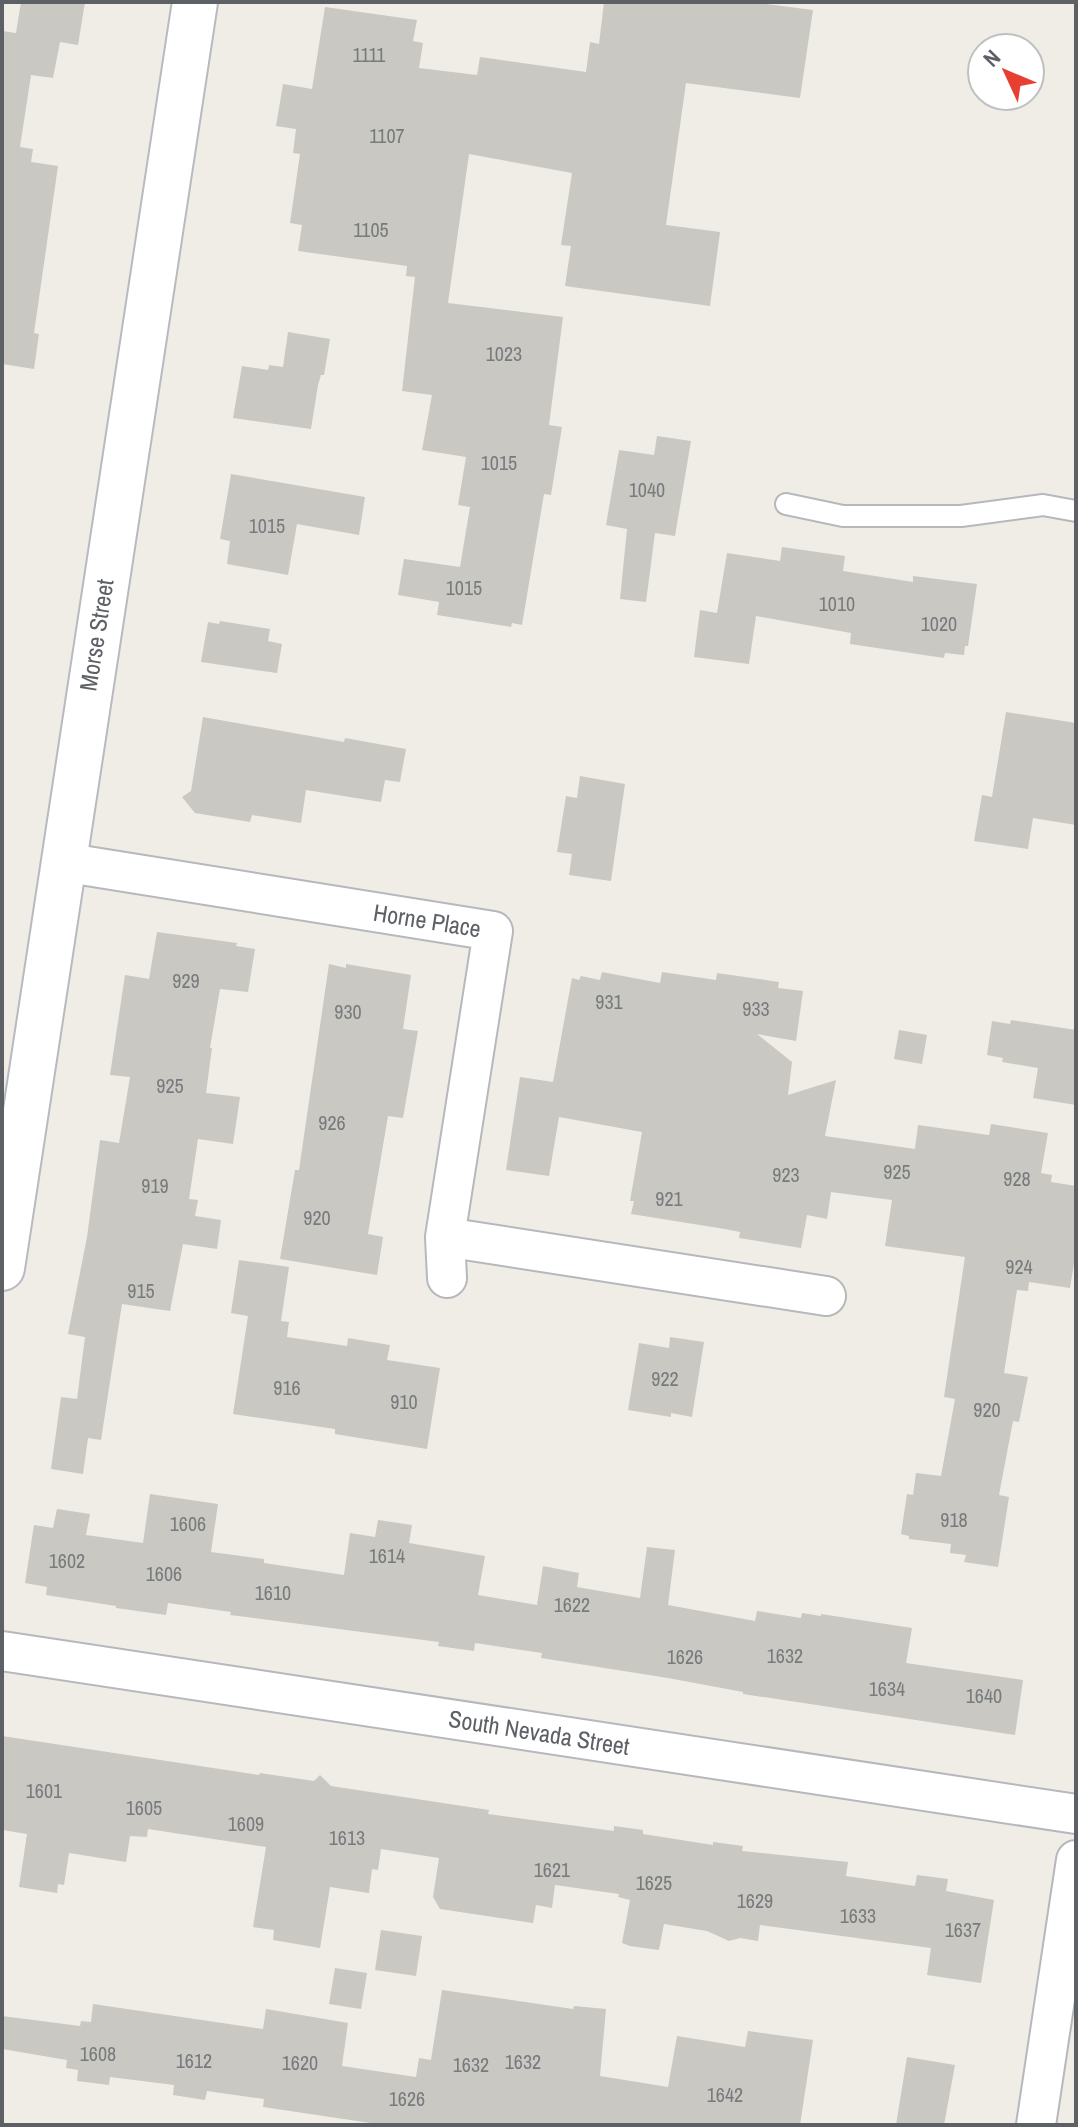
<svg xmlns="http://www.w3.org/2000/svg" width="1078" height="2127" viewBox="0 0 1078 2127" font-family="'Archivo Narrow',sans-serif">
	<rect width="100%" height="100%" fill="#efede5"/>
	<!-- building -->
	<path fill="#cac8c2" d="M21,2H85L78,45L60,42L53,78L31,75L20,147L33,149L31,162L58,166L34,333L39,334L34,369L2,364V31L16,33Z
		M604,2H751L813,10L800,98L686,83L666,225L720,232L710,306L565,286L571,246L561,245L572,173L469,154L448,303L563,317L549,425L562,427L551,495L544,494L522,625L512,623L511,627L437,615L439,602L398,595L404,559L460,567L470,507L458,505L466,457L422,450L432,395L402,391L415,277L406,276L407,266L298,251L302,225L290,223L300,154L293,153L296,129L276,126L283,84L312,89L325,7L417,20L413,41L423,43L419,68L477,75L480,57L586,72L590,42L599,44Z
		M288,332L330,339L324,375H321L318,385L311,429L233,418L242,366L268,370L269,365L283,367Z
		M657,436L691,441L675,536L655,533L646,602L620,599L627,529L606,525L619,450L654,455Z
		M231,474L365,497L359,535L297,524L288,575L227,564L230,541L220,539Z
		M782,547L845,556L843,571L913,582V576L977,584L968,646H965L964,655L945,653L944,658L850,644L851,633L756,616L749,664L694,657L700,610L717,613L727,553L780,561Z
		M220,621L270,629L268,641L282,644L277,673L201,662L208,622L219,624Z
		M1006,712L1076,723V825L1033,818L1028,849L974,841L982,795L992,797Z
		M203,717L344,742L345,738L406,749L400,782L385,780L381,802L306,790L301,823L252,815L250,822L195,813L182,797L191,791Z
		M580,776L625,784L611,881L569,875L572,854L557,852L566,796L577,798Z
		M157,932L237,943L236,946L255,949L248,992L220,989L210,1048H212L206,1093L240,1097L233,1144L198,1139L189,1199L198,1200L195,1216L221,1220L217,1249L183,1244L170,1311L122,1304L101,1440L88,1438L83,1474L51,1469L61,1397L77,1399L85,1337L68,1334L87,1237L100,1140L119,1143L130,1077L110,1075L125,975L149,979Z
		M329,964L346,968V964L411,975L403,1029L418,1031L403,1118L388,1116L368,1234L383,1237L377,1275L280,1259L295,1170H299Z
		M602,972L660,983L662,972L716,980L717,973L779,982L778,988L803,991L796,1041L757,1034L792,1062L788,1095L836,1080L825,1136L915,1149L918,1125L989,1135L991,1124L1048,1133L1041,1173L1052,1175L1051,1182L1076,1186V1251L1070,1288L1029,1282L1028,1291L1017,1290L1004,1373L1028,1377L1019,1422L1013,1421L999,1495L1009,1497L998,1567L964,1562L966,1555L950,1553L951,1544L909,1539V1536L901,1534L907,1494L913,1495L916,1473L941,1476L955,1399L944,1397L965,1257L885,1246L892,1200L831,1192L827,1219L807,1215L801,1248L739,1238L740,1232L725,1229L631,1214L634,1201H630L642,1132L559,1117L549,1176L506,1170L520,1077L553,1082L572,978L579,980L581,976L600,980Z
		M1011,1020L1076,1030V1105L1033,1098L1038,1068L1002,1062L1003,1058L987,1055L992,1021L1010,1024Z
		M899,1030L927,1035L922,1064L894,1059Z
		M239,1260L289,1267L281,1321L289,1322L287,1337L347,1346L348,1338L390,1345L387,1360L440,1368L427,1449L335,1434V1429L233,1414L248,1316L231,1313Z
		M670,1337L704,1342L692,1417L671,1413V1417L628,1410L639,1343L669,1348Z
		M150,1494L218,1504L211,1552L264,1559V1563L344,1575L350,1533L375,1537L378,1520L412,1525L409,1543L485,1556L478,1595L537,1605L543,1566L579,1573L577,1587L640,1598L647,1547L675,1550L668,1605L755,1621L757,1611L801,1618L802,1613L821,1616V1614L912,1628L906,1663L1023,1680L1015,1735L743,1694V1692L668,1678L541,1658L542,1653L475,1643L474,1651L438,1646L439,1642L230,1615L231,1612L168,1603L166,1615L116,1608V1606L46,1595L47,1587L25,1583L34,1525L53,1528L57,1509L90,1514L86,1535L143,1543Z
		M2,1736L259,1775L260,1773L314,1781L320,1775L331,1786L489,1810L488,1814L614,1831V1826L643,1830V1834L713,1845V1842L743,1846L742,1851L848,1862L846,1876L915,1886L917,1875L948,1879L946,1891L994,1900L981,1983L927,1975L931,1948L760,1925L758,1941L740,1938L729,1941L707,1931L664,1924L659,1950L630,1946L622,1943L630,1900L618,1897L619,1894L555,1885L552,1908L536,1905L533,1923L440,1909L433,1897L439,1858L381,1849L378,1870L372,1869L369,1893L330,1887L320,1948L273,1940L274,1930L253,1927L266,1847L148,1829L147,1837L130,1836L126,1862L69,1853L64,1885L58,1884L57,1893L19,1887L27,1834L2,1830Z
		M381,1930L422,1936L416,1976L375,1970Z
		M335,1968L367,1973L361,2009L329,2004Z
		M442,1990L573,2009L574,2006L606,2009L600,2076L668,2087L677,2036L745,2047L748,2031L813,2040L800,2125H384L263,2107L264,2099L207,2091L205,2100L173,2095L174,2085L110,2077L109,2085L77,2081L78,2070L66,2068L67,2060L2,2049V2016L80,2026L81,2021L91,2022L93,2004L263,2029L266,2009L348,2023L342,2066L416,2077L419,2058L431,2060Z
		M907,2057L955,2065L944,2125H896Z"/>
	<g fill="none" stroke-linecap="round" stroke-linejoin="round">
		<defs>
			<path id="lane" d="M786,504L843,516H961L1043,505L1076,511"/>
			<path id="street" d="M62,862L493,931L445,1237L447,1278
				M445,1237L826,1296
				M2,1651L1076,1814
				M1036,2125L1076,1860"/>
			<path id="secondary" d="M2,1268L195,2"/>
		</defs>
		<!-- lane casing -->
		<use href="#lane" stroke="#b6b8bc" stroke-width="24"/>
		<!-- street casing -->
		<use href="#street" stroke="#b6b8bc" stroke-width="42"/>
		<!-- secondary casing -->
		<use href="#secondary" stroke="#b7babf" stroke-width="48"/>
		<!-- lane -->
		<use href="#lane" stroke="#fff" stroke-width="20"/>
		<!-- street -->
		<use href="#street" stroke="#fff" stroke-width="38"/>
		<!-- secondary -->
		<use href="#secondary" stroke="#fff" stroke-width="44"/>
	</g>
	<g text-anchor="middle" stroke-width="6" stroke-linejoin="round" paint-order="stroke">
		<!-- number labels -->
		<g font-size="20" fill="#787b7d">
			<text x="369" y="62">1111</text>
			<text x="387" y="143">1107</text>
			<text x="371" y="237">1105</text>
			<text x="504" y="361">1023</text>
			<text x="499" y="470">1015</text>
			<text x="647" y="497">1040</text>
			<text x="267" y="533">1015</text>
			<text x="464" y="595">1015</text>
			<text x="837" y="611">1010</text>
			<text x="939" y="631">1020</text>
			<text x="186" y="988">929</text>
			<text x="609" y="1009">931</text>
			<text x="756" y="1016">933</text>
			<text x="348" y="1019">930</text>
			<text x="170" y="1093">925</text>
			<text x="332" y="1130">926</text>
			<text x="897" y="1179">925</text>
			<text x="786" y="1182">923</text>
			<text x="1017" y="1186">928</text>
			<text x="155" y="1193">919</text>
			<text x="669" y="1206">921</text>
			<text x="317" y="1225">920</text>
			<text x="1019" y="1274">924</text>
			<text x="141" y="1298">915</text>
			<text x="665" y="1386">922</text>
			<text x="287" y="1395">916</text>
			<text x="404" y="1409">910</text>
			<text x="987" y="1417">920</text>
			<text x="954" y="1527">918</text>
			<text x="188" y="1531">1606</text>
			<text x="387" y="1563">1614</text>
			<text x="67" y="1568">1602</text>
			<text x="164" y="1581">1606</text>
			<text x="273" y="1600">1610</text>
			<text x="572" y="1612">1622</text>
			<text x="785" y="1663">1632</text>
			<text x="685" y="1664">1626</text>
			<text x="887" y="1696">1634</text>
			<text x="984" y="1703">1640</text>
			<text x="44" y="1798">1601</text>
			<text x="144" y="1815">1605</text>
			<text x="246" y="1831">1609</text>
			<text x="347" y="1845">1613</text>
			<text x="552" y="1877">1621</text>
			<text x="654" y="1890">1625</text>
			<text x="755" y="1908">1629</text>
			<text x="858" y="1923">1633</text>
			<text x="963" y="1937">1637</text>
			<text x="98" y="2061">1608</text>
			<text x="194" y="2068">1612</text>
			<text x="523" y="2069">1632</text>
			<text x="300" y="2070">1620</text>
			<text x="471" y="2072">1632</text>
			<text x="725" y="2102">1642</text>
			<text x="407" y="2106">1626</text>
		</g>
		<!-- street labels -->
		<g font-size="24" fill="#5d6166" stroke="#fff">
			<text transform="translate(97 635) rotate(-81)" y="8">Morse Street</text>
			<text transform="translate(427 921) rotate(9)" y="8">Horne Place</text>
			<text transform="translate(539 1733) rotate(9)" y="8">South Nevada Street</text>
		</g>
	</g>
	<!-- border -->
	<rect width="1078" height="2127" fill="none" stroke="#5d6166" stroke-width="8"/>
	<!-- north arrow -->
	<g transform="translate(1006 72) rotate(314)"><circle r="38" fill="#ffffff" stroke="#bec0c2" stroke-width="2"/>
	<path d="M0-6L14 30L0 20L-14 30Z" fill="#e74033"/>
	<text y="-12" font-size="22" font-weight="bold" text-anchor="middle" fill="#5d6166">N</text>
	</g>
</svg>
